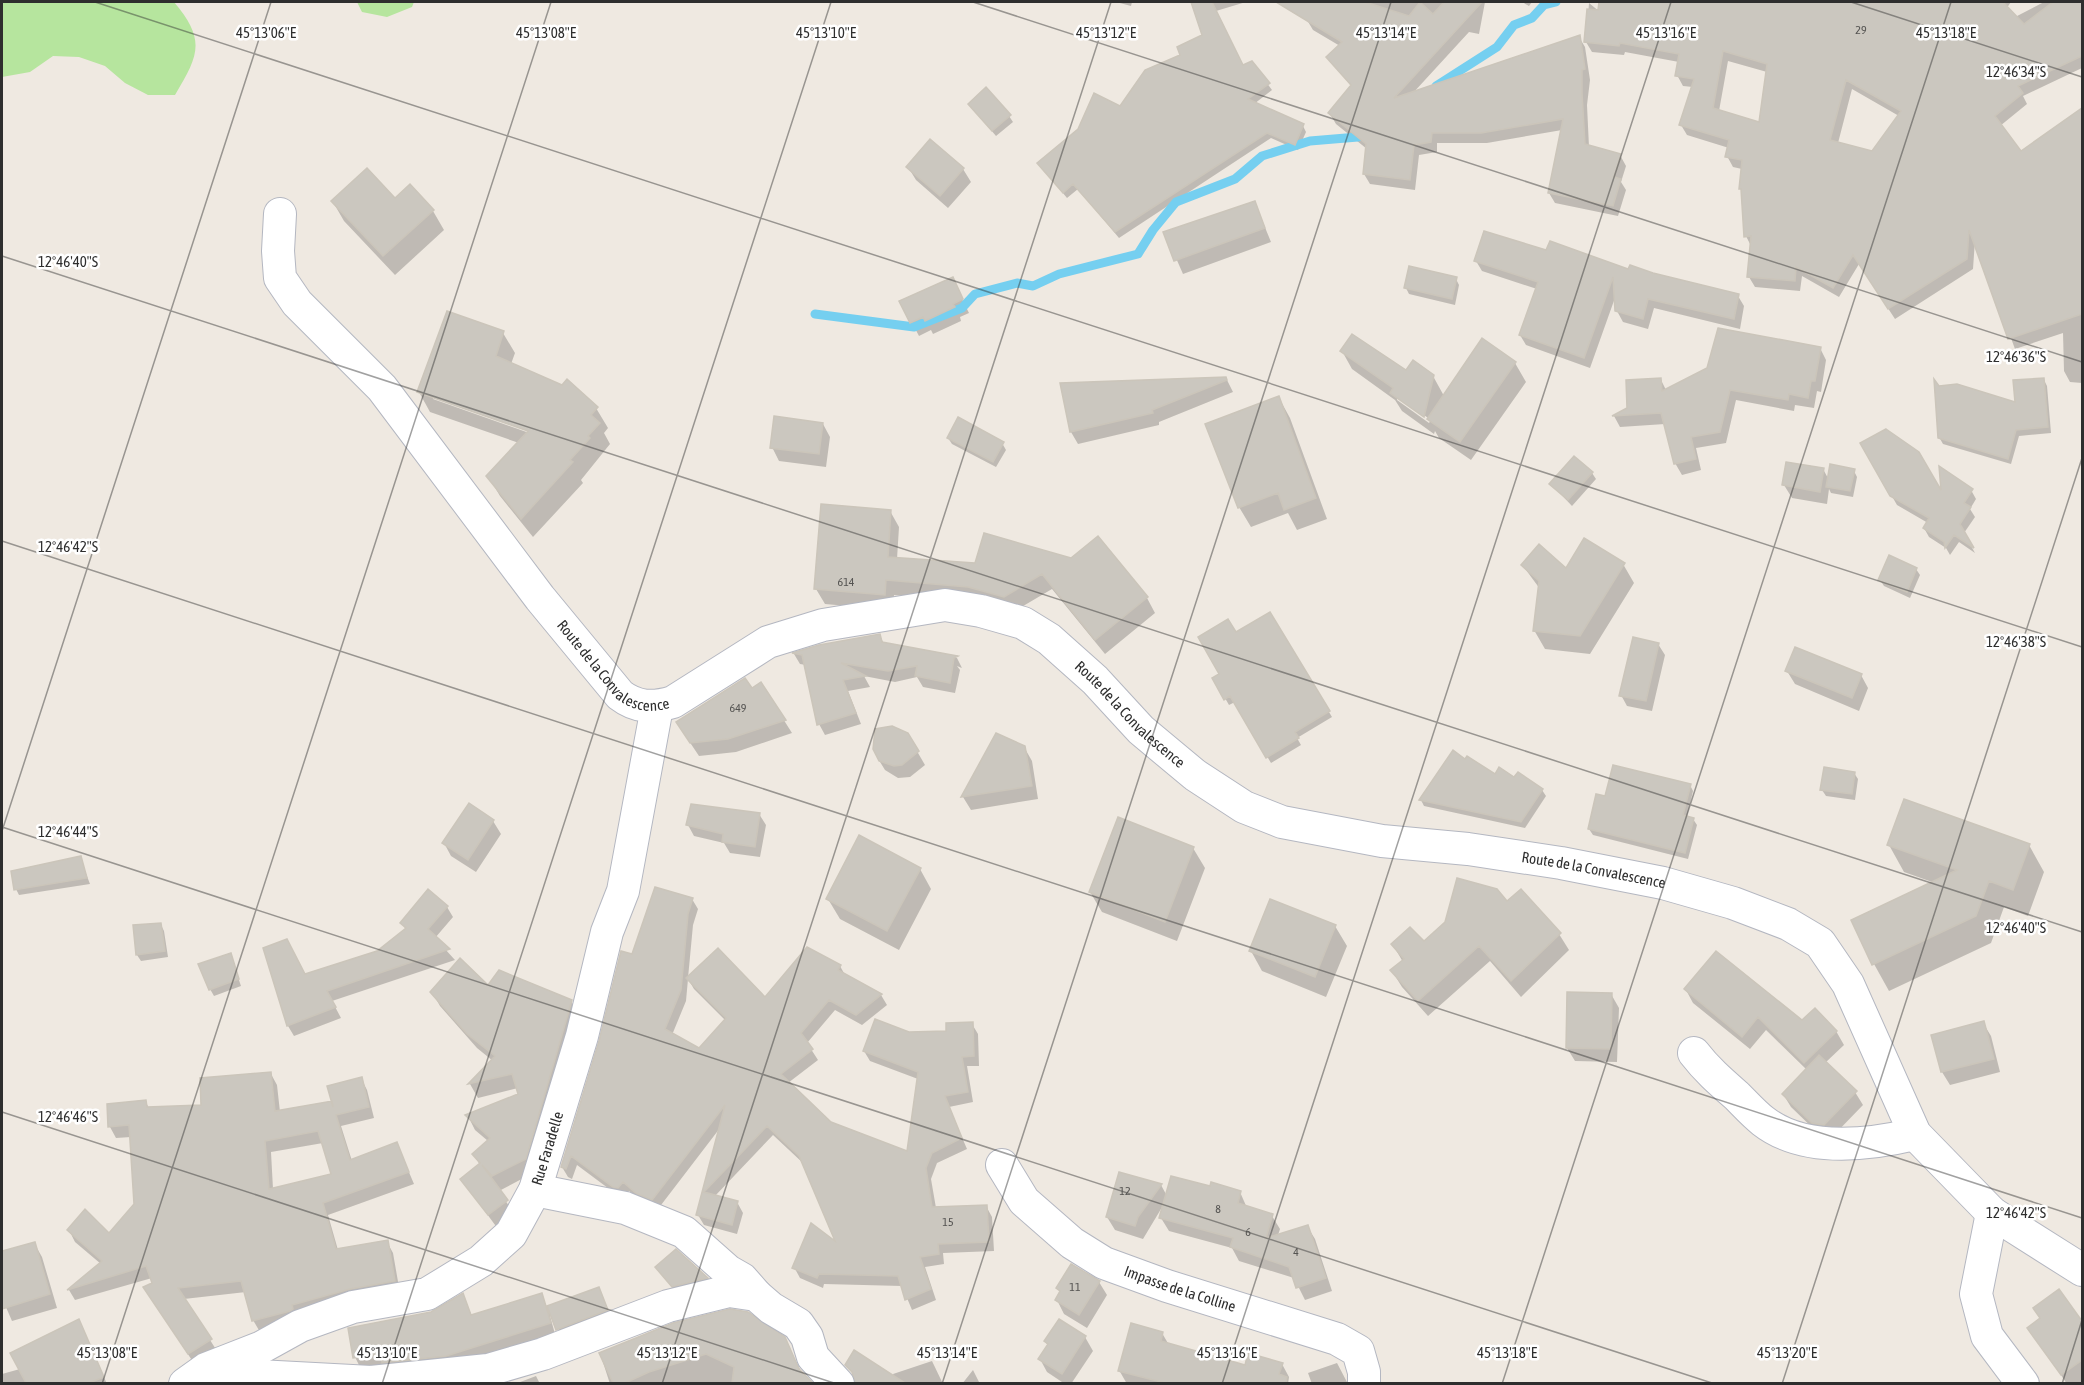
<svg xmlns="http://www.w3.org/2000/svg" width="2084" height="1385" viewBox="0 0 2084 1385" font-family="'Asap Condensed',sans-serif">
	<rect width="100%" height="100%" fill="#efe9e1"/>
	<!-- green -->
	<path fill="#b6e59e" d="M2,2H174C206,40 199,55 175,95H148L125,83L105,66L79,57L53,56L30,72L2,77Z
		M357,2H414L412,7L387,17L362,12Z"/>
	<!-- shadow -->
	<path fill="#0003" fill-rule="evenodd" d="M1116,2H1132L1131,6Z
		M1191,2H1246L1216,11L1243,67L1252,63L1272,90L1254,104L1303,126L1306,132L1298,150L1271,138L1119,238L1078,189L1067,198L1043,169L1121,108L1204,36Z
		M1323,2H1485L1479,34L1469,32L1413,93L1579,37L1585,47L1590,80L1587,105L1589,147L1620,155L1626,166L1621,182L1626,190L1618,216L1555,203L1549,193L1562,130L1487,143H1437V152L1419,155L1415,190L1370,184L1364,174L1367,149L1336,124L1330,114L1352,87L1328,57L1340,46L1313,30L1307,20L1326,8Z
		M1522,2H1532L1529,6Z
		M1632,2H2011L1992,29L2044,2H2082V68L2023,96L2027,104L2000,126L2020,153L2082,110V383L2070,382L2064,371L2063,333L2015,349L1975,240L1973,269L1895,319L1859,264L1839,297L1802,276L1800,291L1755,287L1749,277L1751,246L1746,236L1743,193L1740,188L1742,169L1733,167L1727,156L1729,148L1687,135L1681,125L1693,87L1683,86L1677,75L1679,62L1625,52L1624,55L1592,52L1586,42L1589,3L1600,12L1631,8ZM1728,61L1767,72L1760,124L1719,111ZM1852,89L1899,116L1873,153L1838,143Z
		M969,104L1009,116L1013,122L996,136Z
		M908,167L963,169L971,182L948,208L916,180Z
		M410,186L433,211L444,230L395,275L344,221L333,202L394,200Z
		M1255,203L1271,242L1183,274L1165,233Z
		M1547,252L1629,271L1631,267L1738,296L1744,306L1740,329L1654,308L1648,329L1623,322L1617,311L1616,295L1590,368L1526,345L1520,335L1537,289L1482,271L1476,261Z
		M952,279L969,313L960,317L961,321L933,334L931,330L919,336L901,302Z
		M1456,279L1459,285L1455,305L1409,294L1406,288Z
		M503,333L515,353L511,364L596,408L608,428L604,433L610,444L581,480L583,483L533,537L500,496L488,476L519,443L430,412L419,392ZM433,396L536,432L535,435L433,399Z
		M1482,340L1515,363L1526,382L1471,460L1439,438L1435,431L1434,434L1402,411L1395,400L1352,369L1342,351L1406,372L1433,376L1444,396ZM1397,396L1431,420L1429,423L1397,400Z
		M1820,348L1826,360L1821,392L1817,391L1814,408L1795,405L1794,411L1736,400L1726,443L1696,448L1701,470L1682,475L1675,463L1665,424L1620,427L1614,416L1628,409L1661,380L1666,390Z
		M1226,378L1233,392L1159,422V425L1078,444L1071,432L1062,384Z
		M2044,380L2047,386L2051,433L2019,436L2011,464L1943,444L1939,437L1938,387L2016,404Z
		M1279,398L1290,418L1327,519L1297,530L1288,513L1251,527L1239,507Z
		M823,424L830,437L826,467L779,461L772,447Z
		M948,438L1002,443L1006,450L996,467L952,444Z
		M1862,444L1943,497L1971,490L1976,499L1970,509L1975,517L1964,533L1975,553L1959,542L1950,555L1946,548L1929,537L1924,528L1928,523L1897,505Z
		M1823,469L1829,480L1854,471L1857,477L1853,497L1831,493L1829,489L1827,504L1792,498L1784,485Z
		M1592,473L1596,479L1572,506L1551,484Z
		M890,511L899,527L897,559L976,564L985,535L1147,598L1155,613L1105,654L1052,589L1013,612L978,602L894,595L893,610L825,604L816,589Z
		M1623,564L1634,583L1590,654L1545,649L1534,630L1540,589L1523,566L1566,570Z
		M1916,569L1920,575L1910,598L1884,586L1880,580Z
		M1270,614L1332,717L1297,738L1301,745L1271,763L1235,702L1229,705L1214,679L1221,674Z
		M880,636L884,644L957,658L962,668L957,666L960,670L955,693L923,687L917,677L895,682L864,676L870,687L848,691L861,724L825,735L819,724L806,665L800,664L794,654L819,647Z
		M1658,644L1665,655L1652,711L1627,706L1621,695Z
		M1787,671L1861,675L1868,688L1859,711L1795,684Z
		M761,684L792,733L736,752L699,756L685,735Z
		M907,734L925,765L910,777L898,778L885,770L877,757Z
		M997,735L1024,747L1032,761L1038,799L971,810L963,797Z
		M1854,773L1858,779L1855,800L1826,796L1822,790Z
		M1518,774L1542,790L1546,796L1525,828L1424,806L1421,800L1495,776L1515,779Z
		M1690,785L1693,791L1687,817L1693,819L1697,825L1688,859L1593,835L1589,829L1606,798Z
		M759,814L766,825L760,857L730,853L724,843L694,836L688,825Z
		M493,821L501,834L476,872L451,856L444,843Z
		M1889,845H2029L2044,872L2028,916L2004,907L1991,943L1889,991L1874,964L1935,883L1904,872Z
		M1193,848L1205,868L1177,941L1102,912L1090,892Z
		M80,858L90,884L19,895L16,889Z
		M920,869L931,889L899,950L840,919L828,899Z
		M692,899L698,909L693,925L688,978L765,999L840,966L845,975L881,995L887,1005L862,1025L835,1010L807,1043L818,1060L788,1083L830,1123L908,1153L918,1079L870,1061L864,1051L909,1033L947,1032L972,1024L978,1034L979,1066H967L973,1102L949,1107L967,1149L937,1163L931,1179L936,1208L986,1206L992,1217L994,1251L943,1253L944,1264L925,1267L936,1300L912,1310L902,1286L824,1284L823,1288L800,1278L794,1267L838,1246L804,1164L773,1135L715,1196L737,1202L743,1213L737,1234L704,1225L698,1215L720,1128L658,1209L645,1204L629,1191L624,1198L620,1197L577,1165L572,1179L568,1177L562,1167L633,956ZM688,979L694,989L725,1020L699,1049L672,1035L686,1001Z
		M1507,903L1559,934L1569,950L1521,997L1490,961L1428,1016L1402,987L1392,971L1403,962L1393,945L1423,943Z
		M447,907L453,917L435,938L455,960L332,1001L341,1018L294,1036L288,1026L265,949L305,976L377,952L406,930L402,923Z
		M161,925L164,931L168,957L141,961L137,955Z
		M1335,926L1347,946L1326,997L1262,971L1251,951Z
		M230,954L241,986L214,996L210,989Z
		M489,987L571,1001L579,1016L533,1173L499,1191L515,1215L498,1229L462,1180L480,1165L474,1155L488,1141L475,1130L468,1116L520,1095L518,1088L478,1098L470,1084L493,1061L477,1048L440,1006L432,992Z
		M1686,990L1836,1031L1844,1045L1825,1063L1855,1092L1863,1105L1832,1137L1821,1136L1791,1107L1783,1094L1807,1070L1766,1030L1750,1049L1693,1003Z
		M1611,994L1619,1008L1617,1062L1575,1061L1567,1048Z
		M1983,1023L1991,1036L2000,1072L1950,1085L1942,1072L1933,1036Z
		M271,1074L277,1085L280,1112L331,1103L361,1078L367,1090L374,1118L341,1126L352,1161L397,1144L414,1184L328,1215L338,1250L387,1242L393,1253L400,1293L260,1332L253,1320L246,1292L184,1299L217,1351L195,1365L152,1299L154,1284L152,1278L75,1300L69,1290L101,1264L75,1242L69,1230L109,1235L135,1204L131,1137L116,1138L110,1127L108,1105L145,1101L149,1108L202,1107ZM323,1143L333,1175L273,1189L271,1152Z
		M1161,1185L1167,1196L1211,1188L1240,1192L1247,1208L1272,1216L1280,1229L1278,1235L1307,1226L1315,1239L1332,1291L1305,1300L1294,1278L1239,1261L1232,1248L1169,1231L1161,1218L1164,1204L1143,1239L1115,1230L1107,1217Z
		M34,1243L42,1257L57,1308L12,1321L2,1298V1253Z
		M676,1251L707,1279L714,1291L681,1299L657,1267Z
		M1099,1282L1107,1295L1087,1328L1064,1314L1057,1300L1061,1293L1058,1288Z
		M598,1289L614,1323L565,1342L552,1315L550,1316L555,1334L452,1366L390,1372L385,1364L360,1367L355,1357L462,1295L472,1316L541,1295L547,1308Z
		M2059,1291L2082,1324V1384H2067L2029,1328L2041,1319Z
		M79,1321L107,1384H2V1374L20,1369Z
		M1059,1321L1085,1337L1093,1351L1071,1384H1065L1047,1372L1040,1359L1048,1346L1045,1341Z
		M1162,1333L1169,1345L1246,1367L1282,1364L1289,1377L1288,1384H1127L1119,1370Z
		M784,1339L802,1373L812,1384H610L600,1353Z
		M932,1361L943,1384H896L893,1374Z
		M1337,1363L1348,1384H1312L1308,1373Z
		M973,1370L980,1384H962Z
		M536,1376L540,1384H515Z"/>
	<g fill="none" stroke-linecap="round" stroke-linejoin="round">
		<!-- stream -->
		<path stroke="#75cff0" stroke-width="9" d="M1436,86L1497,47L1514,25L1532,18L1544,5L1556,2
			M815,314L914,327L962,308L975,294L1017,283L1033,286L1059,274L1138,254L1153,230L1176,202L1235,179L1262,156L1310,141L1358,137L1367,131"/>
	</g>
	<!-- building -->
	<path fill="#cbc7bf" stroke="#cbc5ba" stroke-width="1.5" fill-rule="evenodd" d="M1191,2H1212L1243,65L1252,61L1270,83L1248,99L1304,124L1295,145L1267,133L1115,232L1073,184L1063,193L1037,163L1078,129L1094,93L1120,106L1145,70L1180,55L1177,47L1202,35Z
		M1276,2H1365L1409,16L1420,2L1433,14L1444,2H1482L1394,98L1580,35L1585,69L1582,70V93L1585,144L1621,154L1614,177L1621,179L1613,206L1548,193L1563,119L1481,133H1432L1431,142L1414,145L1410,180L1363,174L1366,144L1328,113L1351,85L1326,57L1342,42Z
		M1599,2H2003L2024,24L2053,2H2082V56L2018,86L2023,93L1995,116L2021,151L2082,108V314L2008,339L1969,230L1967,259L1888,309L1853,255L1833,288L1796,267L1795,281L1747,277L1751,236L1744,237L1741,189H1739L1742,160L1725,157L1729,140L1679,125L1694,79L1675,76L1679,54L1620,43L1619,46L1584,42L1587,9L1598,10ZM1723,51L1767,64L1759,122L1713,108ZM1846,80L1901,111L1872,151L1830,140Z
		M986,87L1011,115L992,131L968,104Z
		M930,139L964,168L940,196L906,167Z
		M367,168L395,198L410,184L434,210L383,256L331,201Z
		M1255,201L1265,228L1174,261L1163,232Z
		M1484,231L1546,250L1550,241L1628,269L1630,265L1653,273L1739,294L1734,319L1648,299L1643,319L1615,311L1613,277L1584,358L1519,335L1538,282L1474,261Z
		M1409,266L1457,277L1452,299L1404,288Z
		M953,277L963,299L953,304L955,307L925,321L923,317L910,323L899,301Z
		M447,311L504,331L496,356L562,385L567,379L598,407L591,415L600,423L588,436L590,438L570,460L573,462L521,519L486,476L528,431L417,392Z
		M1718,328L1821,347L1815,381H1811L1808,398L1789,394L1788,400L1730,390L1720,432L1691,437L1696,459L1674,464L1661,413L1612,416L1627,408L1626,380L1661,378L1662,391L1707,368Z
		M1352,334L1406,370L1413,360L1434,375L1424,417L1390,393L1393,388L1340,351Z
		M1482,338L1516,362L1460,442L1427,419Z
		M1226,377L1227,380L1152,410L1153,413L1070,432L1060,383Z
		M2044,378L2048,427L2016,430L2008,459L1938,438L1934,379L1939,386L1957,384L2015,402L2013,380Z
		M1279,396L1316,498L1284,510L1278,493L1238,508L1205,424Z
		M774,416L823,423L819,454L770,448Z
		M958,417L1004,442L993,462L947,438Z
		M1886,429L1919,452L1941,490L1939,466L1973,489L1964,503L1971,507L1960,524L1974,548L1954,535L1945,548L1944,542L1923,528L1929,518L1890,496L1860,443Z
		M1574,456L1593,472L1568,500L1549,484Z
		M1786,462L1824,468L1820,492L1782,485Z
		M1830,464L1855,469L1850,491L1826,487Z
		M821,504L891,510L888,557L975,563L984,533L1071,558L1098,536L1148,597L1095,640L1042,574L1004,597L968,587L886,580L885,595L814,589Z
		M1584,538L1625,563L1580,636L1533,631L1539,581L1521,565L1539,544L1566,568Z
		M1889,555L1917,568L1907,592L1878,580Z
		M1270,612L1330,711L1295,732L1299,738L1266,758L1230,696L1224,700L1212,678L1219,674L1198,637L1228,619L1236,632Z
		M880,634L882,642L958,656L954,658L950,683L915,676L917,666L888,671L841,663L866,676L843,680L856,713L817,725L802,655L792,653L819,645Z
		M1633,637L1659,643L1646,701L1619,696Z
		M1795,647L1862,674L1852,698L1785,671Z
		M745,678L752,688L761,682L786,720L728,739L690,743L676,722Z
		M892,726L908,733L919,751L902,765L894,766L879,761L873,749L875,729Z
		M996,733L1025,746L1032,786L961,797Z
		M1453,750L1465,759L1467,756L1495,774L1499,767L1514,777L1518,772L1543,789L1521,822L1419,800Z
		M1613,765L1691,784L1683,815L1694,818L1685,853L1588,829L1596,794L1605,796Z
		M1824,767L1855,772L1852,794L1820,790Z
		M1904,799L2030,844L2013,890L1989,881L1976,916L1872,965L1851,920L1957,870L1887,845Z
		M469,803L494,820L468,860L442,843Z
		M691,804L760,813L755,847L722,842L723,834L686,825Z
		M1118,817L1194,847L1165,922L1089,892Z
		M859,835L921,868L887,931L826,899Z
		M81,856L87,878L14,890L11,871Z
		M1457,878L1497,889L1507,901L1521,889L1561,933L1511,981L1479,946L1418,1001L1390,970L1404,959L1391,944L1410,927L1424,941L1445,922Z
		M655,887L693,898L688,914L681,990L665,1029L699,1048L726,1018L686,978L718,948L765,997L807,947L841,965L838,970L882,994L856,1015L829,1000L801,1033L813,1049L781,1074L831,1122L907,1151L918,1072L863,1051L875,1019L909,1032L946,1031V1023L973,1022L974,1056L962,1057L968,1092L945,1096L962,1138L932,1153L926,1168L932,1207L987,1205L989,1242L938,1244L939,1254L920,1257L931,1289L905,1300L898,1276L819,1274L817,1278L792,1268L811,1223L835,1241L799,1156L767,1126L704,1192L738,1201L732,1225L696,1215L725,1105L652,1200L637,1194L623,1182L618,1188L613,1187L571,1156L566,1169L561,1167L599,1041L621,951L632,954Z
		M428,889L448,906L428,929L450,949L327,991L336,1007L287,1026L263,948L287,939L305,974L377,951L406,928L400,923Z
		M1270,899L1336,925L1315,977L1249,951Z
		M161,923L165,951L136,955L133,925Z
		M1716,951L1802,1020L1815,1008L1837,1031L1804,1063L1758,1017L1742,1037L1684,989Z
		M231,953L239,979L209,990L198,964Z
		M460,958L488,985L499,970L572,1000L526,1159L492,1176L482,1165L508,1200L488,1215L460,1179L480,1163L472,1154L490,1138L465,1115L518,1094L512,1074L468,1084L495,1056L467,1034L430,992Z
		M1567,992L1612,993L1611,1049L1566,1048Z
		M1984,1021L1994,1059L1941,1072L1931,1035Z
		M1819,1055L1857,1091L1824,1125L1812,1123L1782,1094Z
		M271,1072L275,1111L332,1101L333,1107L327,1086L362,1077L369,1107L336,1115L350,1160L397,1142L409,1172L323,1203L336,1249L388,1240L395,1281L350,1289L292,1305L293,1309L290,1311L252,1321L241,1281L178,1288L212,1339L188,1354L143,1287L152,1283L146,1266L67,1290L102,1261L67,1230L85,1209L109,1233L134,1204L129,1125L108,1127L107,1104L146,1100L147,1107L201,1105L200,1078ZM318,1131L331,1174L269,1189L265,1141Z
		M1119,1172L1162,1184L1138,1217L1135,1226L1106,1217Z
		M1171,1176L1210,1186L1211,1182L1241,1191L1238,1203L1273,1214L1266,1238L1308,1225L1326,1278L1296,1288L1289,1267L1230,1247L1233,1238L1159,1218Z
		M35,1242L50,1294L2,1309V1251Z
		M676,1249L708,1278L672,1287L655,1267Z
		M1071,1264L1100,1281L1079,1315L1055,1300L1060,1291L1056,1288Z
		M599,1287L608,1310L556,1330L547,1306Z
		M2059,1289L2082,1321V1360L2061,1375L2027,1328L2040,1318L2033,1308Z
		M463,1293L471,1315L542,1293L551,1323L446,1356L382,1363L381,1354L353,1358L348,1328L431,1312Z
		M730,1309L748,1312L785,1337L799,1369L813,1383H732L734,1367L706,1354L649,1372L625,1383H613L599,1353L673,1323Z
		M79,1319L104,1377L89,1383H26L10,1353Z
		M1059,1319L1086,1336L1062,1374L1038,1359L1048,1344L1044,1341Z
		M1131,1323L1163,1332L1161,1341L1245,1365L1248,1353L1283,1363L1279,1374L1287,1377L1286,1383H1165L1118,1371Z
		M854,1350L905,1383H855L852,1372L845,1365Z"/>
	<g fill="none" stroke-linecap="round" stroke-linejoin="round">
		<defs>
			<g id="street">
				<path id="s1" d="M280,214L278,251L280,278L297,303L382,388L540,598L620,695C637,708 653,708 673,702L768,642L823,625L945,605L981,611L1023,623L1049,639L1095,680L1141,730L1195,775L1244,807L1282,822L1382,841L1468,849L1561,863L1663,883L1733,903L1788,924L1820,943L1848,984L1915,1134L1992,1213L2082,1270"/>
				<path d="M1694,1053C1707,1070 1721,1082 1737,1096C1745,1104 1754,1114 1763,1121C1804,1153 1869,1145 1915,1134"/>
				<path id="s2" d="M1002,1165L1024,1201L1072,1243L1104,1263L1167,1286L1337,1339L1358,1351L1364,1372V1384"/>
				<path d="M535,1190L625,1208L684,1232L728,1271L742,1279L756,1295"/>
				<path d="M1992,1213L1976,1294L1987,1336L2023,1384"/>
				<path d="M210,1369L258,1376L371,1382L488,1370L543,1354L668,1306L729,1291L756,1295L771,1308L798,1324L807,1337L813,1357L838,1384"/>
				<path id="s3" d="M185,1384L206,1369L262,1347L300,1326L353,1307L427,1294L481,1261L511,1234L535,1190L582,1036L607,932L623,891L657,707"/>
			</g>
		</defs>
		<!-- street casing -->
		<use href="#street" stroke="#b4b7c1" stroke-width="34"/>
		<!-- street -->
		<use href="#street" stroke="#fff" stroke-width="32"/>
	</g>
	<!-- ticks -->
	<path fill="none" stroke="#2e2e2e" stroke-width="1.5" stroke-opacity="0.45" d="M95,2L2082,647M973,2L2082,362M1851,2L2082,77M2,256L2082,932M2,541L2082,1218M2,827L1715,1384M2,831L271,2M2,1112L837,1384M102,1384L551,2M382,1384L831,2M662,1384L1111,2M942,1384L1391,2M1222,1384L1671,2M1502,1384L1951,2M1782,1384L2082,458M2062,1384L2082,1320"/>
	<g text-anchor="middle" stroke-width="5" stroke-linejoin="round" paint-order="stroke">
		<!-- number labels -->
		<g font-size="12" fill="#555452">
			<text x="1861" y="34">29</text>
			<text x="846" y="586">614</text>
			<text x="738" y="712">649</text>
			<text x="1125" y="1195">12</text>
			<text x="1218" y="1213">8</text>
			<text x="948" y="1226">15</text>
			<text x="1248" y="1236">6</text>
			<text x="1296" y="1256">4</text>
			<text x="1075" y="1291">11</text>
		</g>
		<!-- street labels -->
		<g font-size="15" fill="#2e2e2e" stroke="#fff">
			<text dy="5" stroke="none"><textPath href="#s1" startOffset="582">Route de la Convalescence</textPath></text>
			<text dy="5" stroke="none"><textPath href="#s1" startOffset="1174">Route de la Convalescence</textPath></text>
			<text dy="5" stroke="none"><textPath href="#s1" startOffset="1678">Route de la Convalescence</textPath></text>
			<text dy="5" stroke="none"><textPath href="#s3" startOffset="458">Rue Faradelle</textPath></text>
			<text dy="5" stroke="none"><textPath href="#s2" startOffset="224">Impasse de la Colline</textPath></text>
		</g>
	</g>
	<g font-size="15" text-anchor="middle" fill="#2e2e2e" stroke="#fff" stroke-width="5" stroke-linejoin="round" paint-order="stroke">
		<text x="266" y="38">45°13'06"E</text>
		<text x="546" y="38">45°13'08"E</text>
		<text x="826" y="38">45°13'10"E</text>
		<text x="1106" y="38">45°13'12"E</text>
		<text x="1386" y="38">45°13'14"E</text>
		<text x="1666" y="38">45°13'16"E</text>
		<text x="1946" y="38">45°13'18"E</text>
		<text x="2016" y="77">12°46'34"S</text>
		<text x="68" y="267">12°46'40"S</text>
		<text x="2016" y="362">12°46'36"S</text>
		<text x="68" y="552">12°46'42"S</text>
		<text x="2016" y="647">12°46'38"S</text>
		<text x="68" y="837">12°46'44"S</text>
		<text x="2016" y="933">12°46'40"S</text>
		<text x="68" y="1122">12°46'46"S</text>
		<text x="2016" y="1218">12°46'42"S</text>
		<text x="107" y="1358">45°13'08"E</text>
		<text x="387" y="1358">45°13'10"E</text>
		<text x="1787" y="1358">45°13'20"E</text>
		<text x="667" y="1358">45°13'12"E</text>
		<text x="947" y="1358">45°13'14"E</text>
		<text x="1227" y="1358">45°13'16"E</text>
		<text x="1507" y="1358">45°13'18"E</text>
	</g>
	<!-- border -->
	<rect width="2084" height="1385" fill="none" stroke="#2e2e2e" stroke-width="6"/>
</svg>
